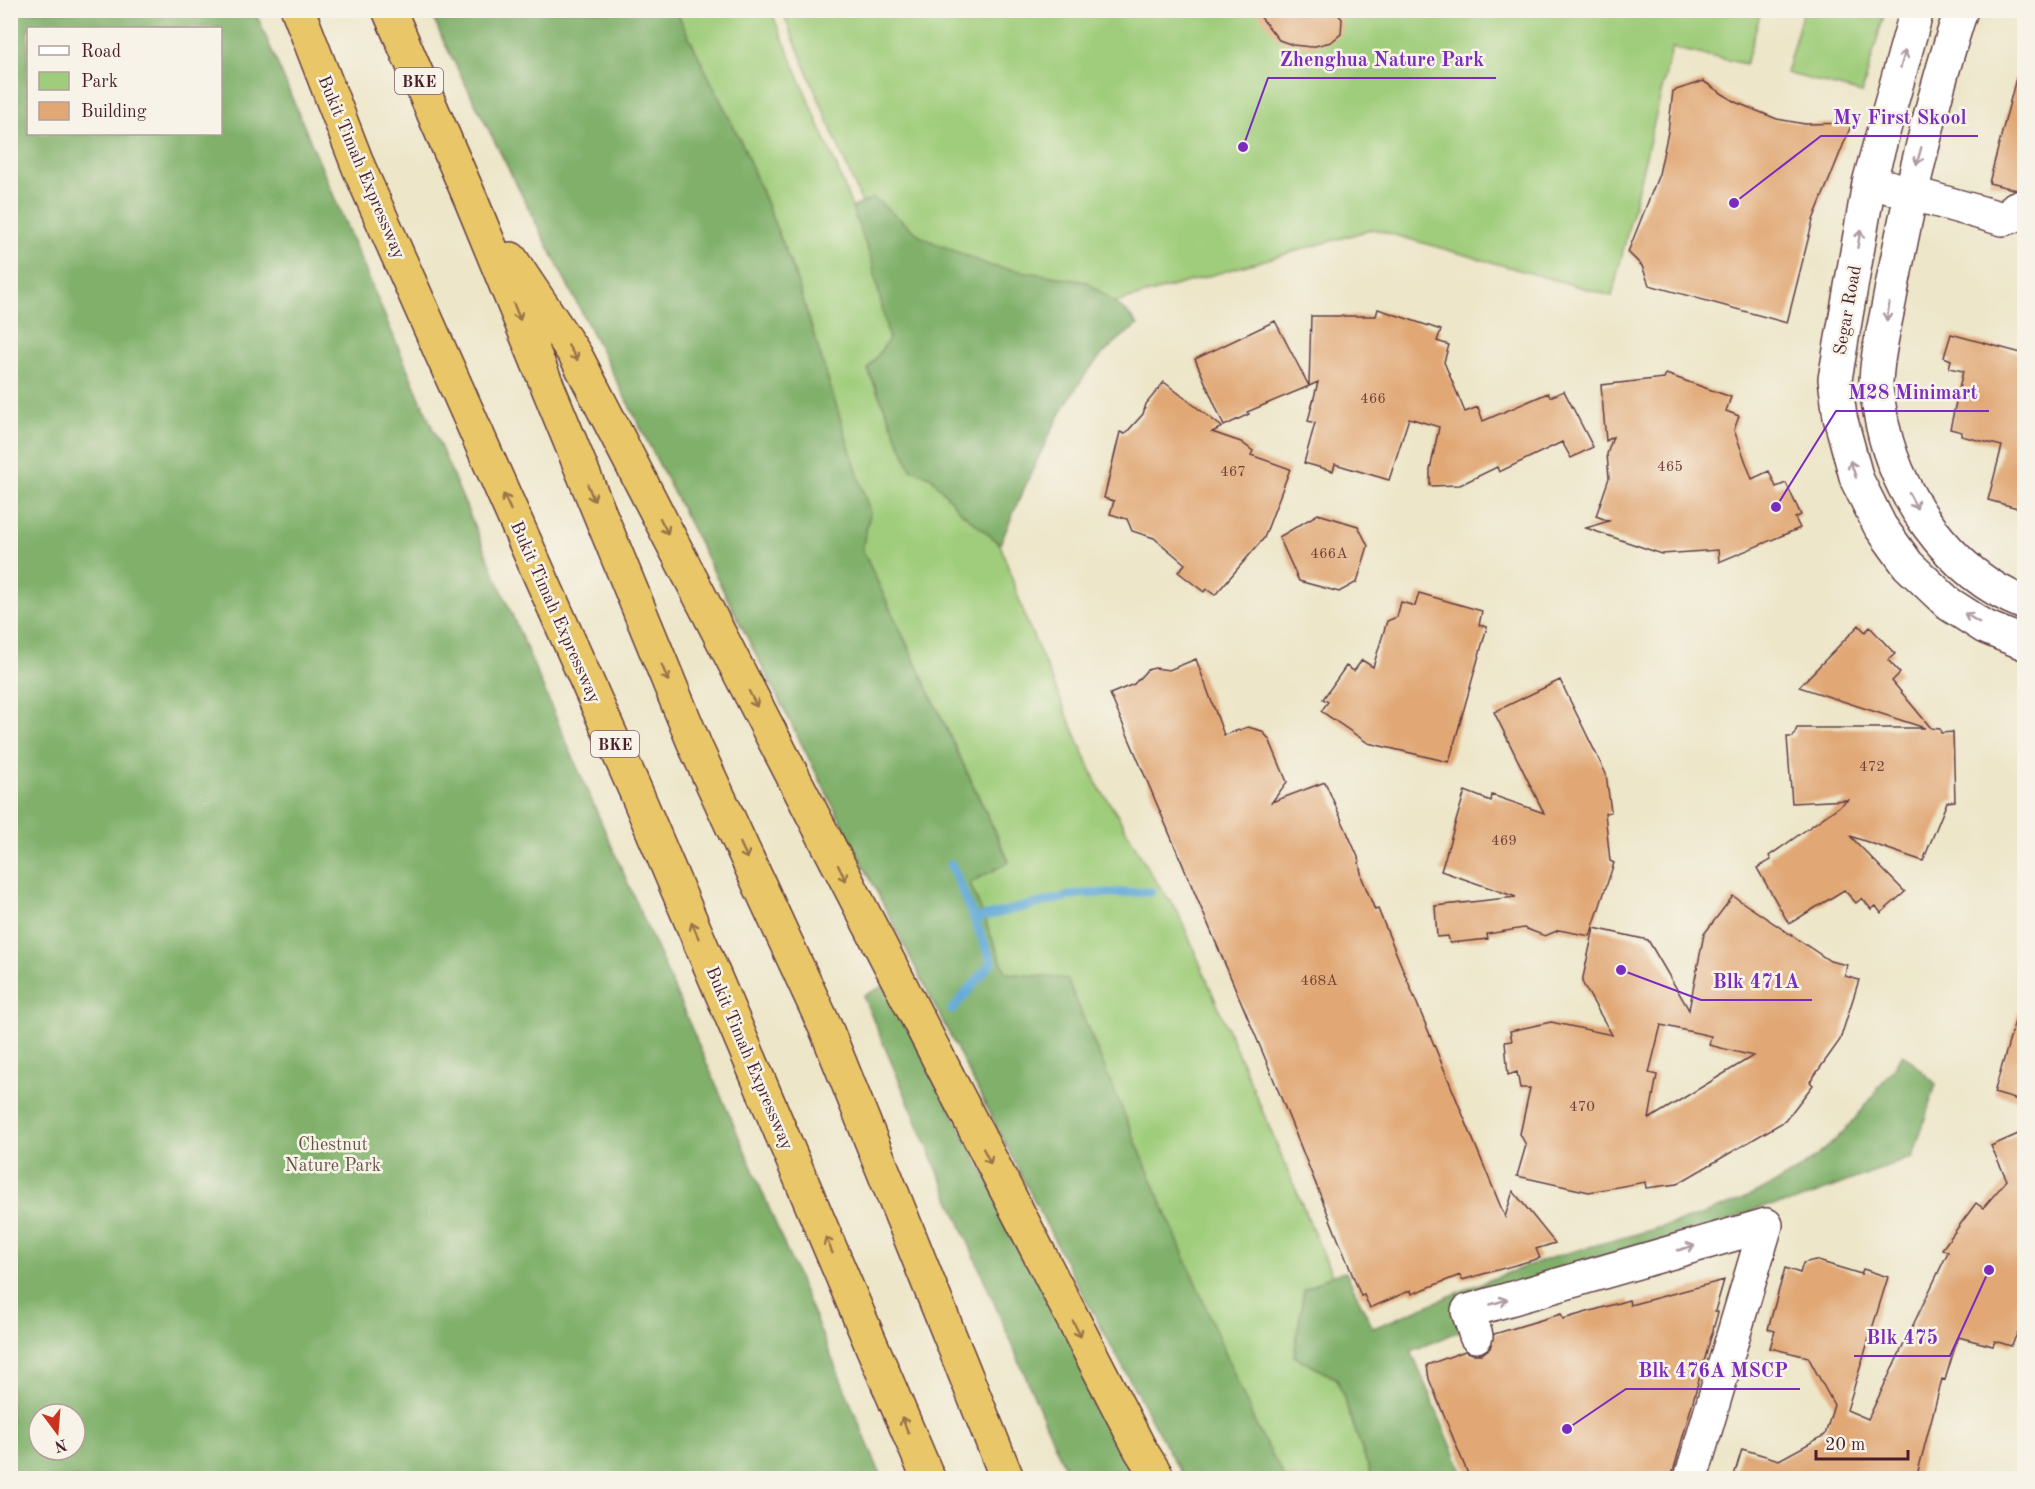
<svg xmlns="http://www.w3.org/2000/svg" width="2035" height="1489" viewBox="0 0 2035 1489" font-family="'Old Standard TT',serif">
	<rect width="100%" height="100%" fill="#f7f3e8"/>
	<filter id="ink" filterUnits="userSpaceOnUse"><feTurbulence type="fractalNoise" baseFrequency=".0167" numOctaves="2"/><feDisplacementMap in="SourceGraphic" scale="12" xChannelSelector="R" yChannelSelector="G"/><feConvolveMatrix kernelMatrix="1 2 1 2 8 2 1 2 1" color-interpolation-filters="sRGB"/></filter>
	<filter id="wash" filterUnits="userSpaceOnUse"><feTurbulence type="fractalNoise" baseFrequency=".008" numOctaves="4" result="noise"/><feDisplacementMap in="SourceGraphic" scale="24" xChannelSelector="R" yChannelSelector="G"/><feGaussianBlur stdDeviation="1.35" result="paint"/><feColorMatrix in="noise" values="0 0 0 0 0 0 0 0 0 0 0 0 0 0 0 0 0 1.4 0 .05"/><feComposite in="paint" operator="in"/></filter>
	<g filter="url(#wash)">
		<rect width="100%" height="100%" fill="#ede6c9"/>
		<!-- green -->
		<path fill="#a0cd7b" stroke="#757653" stroke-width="1.5" d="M430,11L990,872L1009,861L862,549L870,513L794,272L744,148L676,11H771L838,170L872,261L889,340L868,370L911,469L930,476L959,510L1000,544L1027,622L1097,784L1118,816L1151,874L1178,912L1332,1275L1304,1290L1294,1356L1337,1379L1372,1478H1285L1257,1428L1185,1478L1065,1261L444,42Z
			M782,11H1761L1746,64L1672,48L1612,296L1373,229L926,357Z
			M1803,11H1885L1862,93L1786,73Z"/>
		<!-- forest -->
		<path fill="#80b06b" stroke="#65684b" stroke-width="1.5" fill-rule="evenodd" d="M10,11H255L571,753L746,1153L882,1478H11ZM28,28H220V134H28ZM39,1414H75V1450H39Z
			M430,11H676L744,148L794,272L870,513L862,549L1009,862L970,883L1006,973L1067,979L1257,1428L1285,1478H1185L1174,1461L1065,1261L444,42Z
			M874,198L923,238L991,266L1087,282L1125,310L1138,325C1127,333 1116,341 1106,351C1063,391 1024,489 1000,544L959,510L930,476L911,469L868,369L889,339L872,261L852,208Z
			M885,985L1144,1478H1069L863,996Z
			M1903,1054L1936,1084L1913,1157L1793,1202L1762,1207L1411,1351L1465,1478H1372L1337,1379L1294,1356L1304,1290L1332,1275L1346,1272L1373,1328C1433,1304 1493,1276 1554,1257C1648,1228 1768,1210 1839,1136C1864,1111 1883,1082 1903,1054Z"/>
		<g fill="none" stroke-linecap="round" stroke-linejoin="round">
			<!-- stream -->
			<path stroke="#5fa8d7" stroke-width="9" d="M951,864L992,962L952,1010
				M974,919L1078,894L1151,892"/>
		</g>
		<g id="blocks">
			<!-- building -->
			<path fill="#e1a876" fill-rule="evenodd" d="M1255,10H1335L1342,19L1341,34L1331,42L1311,47L1293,45L1279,40Z
				M2016,78L2025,79V192L1989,183Z
				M1703,81L1735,102L1777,119L1805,124L1852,123L1813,220L1787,323L1649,285L1642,266L1628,252L1659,174L1668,132L1673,91Z
				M1378,309L1441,330L1437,341L1449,345L1444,362L1465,412L1478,407L1483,421L1548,393L1550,397L1564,391L1593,447L1571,458L1562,442L1499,472L1497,467L1460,485L1430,486V470L1439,427L1409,418L1389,480L1335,464L1333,471L1304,463L1315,423L1308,421L1318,382L1309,386L1311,316H1376Z
				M1275,321L1309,386L1247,412L1249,414L1224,426L1195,359Z
				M1951,334L2025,354V510L1988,500L2002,446L1961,436L1962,432L1950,429L1963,371L1949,368L1951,360L1944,357Z
				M1666,374L1731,397L1726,411L1739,416L1734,430L1752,479L1769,471L1776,487L1786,483L1801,515L1795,518L1800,528L1719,562L1718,550L1662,554L1586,528L1609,521L1596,516L1609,478L1607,454L1613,437L1606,441L1601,385L1664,378Z
				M1164,382L1222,427L1212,432L1241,442L1253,451L1251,455L1290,469L1264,538L1215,595L1206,589L1204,592L1178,572L1185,564L1154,538L1132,531L1127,519L1110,514L1114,501L1104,498L1120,432L1125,434L1143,414L1146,404Z
				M1318,514L1358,526L1368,546L1357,582L1339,592L1299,581L1279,537Z
				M1419,593L1482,611L1479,625L1487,627L1449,762L1368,743L1321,711L1328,702L1323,699L1346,666L1354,671L1362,660L1373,667L1387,621L1397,617L1401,602L1415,606Z
				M1859,625L1865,632L1870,627L1895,654L1888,660L1900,673L1892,681L1931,728L1940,729L1941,733L1953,732L1955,801L1947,802L1923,861L1850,836L1905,892L1881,913L1876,906L1871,909L1862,898L1856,903L1844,890L1789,924L1757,868L1771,860L1769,856L1848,800L1792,803L1787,737H1793L1797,728H1925L1799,687Z
				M1196,659L1224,735L1248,727L1262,731L1269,739L1287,782L1272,802L1325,782L1358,857L1362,878L1375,910L1378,909L1505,1217L1513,1191L1555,1243L1536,1249L1540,1258L1462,1280L1460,1275L1412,1294L1411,1290L1370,1308L1364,1295L1361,1296L1265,1058L1110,694L1134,684L1147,670L1155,668L1169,670Z
				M1560,680L1606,774L1611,812L1605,813L1610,861L1614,863L1590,936L1559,930L1545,936L1524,928L1487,934L1488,939L1450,943L1448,936L1437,937L1435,906L1516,897L1441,871L1465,791L1491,801L1492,795L1544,813L1494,712Z
				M1733,896L1830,961L1847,965L1845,976L1859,980L1840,1040L1810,1082L1813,1085L1785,1121L1677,1184L1646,1188L1645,1182L1589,1192L1517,1176L1526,1145L1520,1134L1530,1088H1520L1517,1072L1508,1075L1505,1042L1512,1041L1510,1031L1551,1022L1612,1035L1582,982L1594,928L1648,940L1689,1010L1704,934ZM1661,1025L1711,1036L1709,1045L1753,1056L1649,1119L1657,1075L1649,1073Z
				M2018,1011L2025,1012V1102L1994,1093Z
				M2025,1131V1318L2011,1346L1995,1341L1993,1346L1958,1337L1945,1380L1942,1379L1916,1479H1733L1742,1449L1779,1460L1825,1435L1834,1405L1808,1357L1770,1348L1775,1331L1768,1329L1785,1268L1800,1273L1803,1263L1815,1260L1861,1274L1863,1269L1888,1277L1847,1410L1868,1419L1948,1252L1942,1249L1976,1203L1983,1208L2007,1180L1991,1146Z
				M1724,1280L1715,1311L1718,1312L1671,1479H1470L1429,1379L1427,1365L1465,1351L1473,1354H1482L1490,1348L1494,1334L1561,1314L1563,1319L1629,1300L1630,1305Z"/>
		</g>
	</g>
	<g filter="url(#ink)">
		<use href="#blocks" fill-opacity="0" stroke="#623d43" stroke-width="1.5"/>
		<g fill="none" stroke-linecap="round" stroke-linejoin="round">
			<defs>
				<path id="minor" d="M1917,10L1869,183L1835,379L1840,417L1857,480L1880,526L1908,565L1949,604L1985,627L2024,643
					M1961,10C1931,103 1909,196 1891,292C1886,322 1876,355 1876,386C1876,394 1879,404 1880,412C1893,491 1948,573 2024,603
					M1889,187L2003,219L2013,216L2016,208
					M1476,1336L1468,1311L1766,1225
					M1691,1478L1766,1225"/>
				<path id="highway" d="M298,10L359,168L636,792L928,1478
					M389,10L471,200L696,748L827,1031L1007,1478
					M511,259L576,356L1140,1449L1158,1478"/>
			</defs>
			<!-- minor casing -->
			<use href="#minor" stroke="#623d43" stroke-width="36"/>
			<!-- highway casing -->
			<use href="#highway" stroke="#623d43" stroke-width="36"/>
			<!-- minor -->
			<use href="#minor" stroke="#fff" stroke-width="33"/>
			<!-- highway -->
			<use href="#highway" stroke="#e9c769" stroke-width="33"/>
		</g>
		<!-- one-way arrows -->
		<defs><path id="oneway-shaft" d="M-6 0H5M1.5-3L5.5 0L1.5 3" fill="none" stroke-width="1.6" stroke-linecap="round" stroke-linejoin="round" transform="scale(1.5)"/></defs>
		<g stroke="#ae9aa0">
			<use href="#oneway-shaft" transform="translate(1903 59) rotate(-74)"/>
			<use href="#oneway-shaft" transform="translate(1919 156) rotate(105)"/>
			<use href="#oneway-shaft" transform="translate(1859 239) rotate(-80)"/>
			<use href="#oneway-shaft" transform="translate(1888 312) rotate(99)"/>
			<use href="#oneway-shaft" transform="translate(1853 469) rotate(-109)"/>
			<use href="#oneway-shaft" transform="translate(1913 501) rotate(62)"/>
			<use href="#oneway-shaft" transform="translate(1972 618) rotate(-148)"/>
			<use href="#oneway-shaft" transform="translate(1686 1248) rotate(-16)"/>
			<use href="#oneway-shaft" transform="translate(1499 1302) rotate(-16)"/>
		</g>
		<g stroke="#9a734a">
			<use href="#oneway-shaft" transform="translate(517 312) rotate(68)"/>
			<use href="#oneway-shaft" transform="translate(573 353) rotate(58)"/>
			<use href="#oneway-shaft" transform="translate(591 493) rotate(68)"/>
			<use href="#oneway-shaft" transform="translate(507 502) rotate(-114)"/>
			<use href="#oneway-shaft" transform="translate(664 526) rotate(63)"/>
			<use href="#oneway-shaft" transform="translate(665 673) rotate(68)"/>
			<use href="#oneway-shaft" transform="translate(753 699) rotate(63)"/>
			<use href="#oneway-shaft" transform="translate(744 851) rotate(65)"/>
			<use href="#oneway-shaft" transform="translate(842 873) rotate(63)"/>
			<use href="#oneway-shaft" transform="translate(695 930) rotate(-113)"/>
			<use href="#oneway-shaft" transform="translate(987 1156) rotate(63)"/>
			<use href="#oneway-shaft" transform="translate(829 1245) rotate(-113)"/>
			<use href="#oneway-shaft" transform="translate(1077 1329) rotate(63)"/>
			<use href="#oneway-shaft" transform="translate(905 1425) rotate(-113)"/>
		</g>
	</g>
	<g text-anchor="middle" stroke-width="5" stroke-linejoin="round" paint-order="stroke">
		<!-- number labels -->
		<g font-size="15" fill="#70413e">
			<text x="1373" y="403">466</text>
			<text x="1670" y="471">465</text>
			<text x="1233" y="476">467</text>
			<text x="1329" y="558">466A</text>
			<text x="1872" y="771">472</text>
			<text x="1504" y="845">469</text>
			<text x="1319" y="985">468A</text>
			<text x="1582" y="1111">470</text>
		</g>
		<!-- shield labels -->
		<g fill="#f7f3e8" stroke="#7e5f64" stroke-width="1.5">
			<rect x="395" y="68" width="48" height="26" rx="4.5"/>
			<rect x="591" y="731" width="48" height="26" rx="4.5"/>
		</g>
		<g font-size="16" font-weight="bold" fill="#4a1f2b">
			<text x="419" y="87">BKE</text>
			<text x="615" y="750">BKE</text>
		</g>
		<!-- street labels -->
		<g font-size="18" fill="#4a1f2b" stroke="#f7f3e8">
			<text transform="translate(362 167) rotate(67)" y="6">Bukit Timah Expressway</text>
			<text transform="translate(1847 310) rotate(-80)" y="6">Segar Road</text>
			<text transform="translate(556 612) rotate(66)" y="6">Bukit Timah Expressway</text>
			<text transform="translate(750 1058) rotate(67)" y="6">Bukit Timah Expressway</text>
		</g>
		<!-- park labels -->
		<g font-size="18" fill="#645343" stroke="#f7f3e8">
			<text x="333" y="1150">Chestnut<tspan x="333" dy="21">Nature Park</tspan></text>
		</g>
	</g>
	<!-- callouts -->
	<path fill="none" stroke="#7b2cbf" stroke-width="2" d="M1243 147L1268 78H1496M1734 203L1821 136H1978M1776 507L1836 411H1989M1621 970L1701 1000H1812M1989 1270L1950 1356H1854M1567 1429L1626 1389H1800"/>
	<g fill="#7b2cbf" stroke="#f7f3e8" stroke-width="2">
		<circle cx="1243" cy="147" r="6"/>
		<circle cx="1734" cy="203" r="6"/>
		<circle cx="1776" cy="507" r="6"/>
		<circle cx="1621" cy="970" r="6"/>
		<circle cx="1989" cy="1270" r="6"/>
		<circle cx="1567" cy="1429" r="6"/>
	</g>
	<g font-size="20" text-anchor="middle" font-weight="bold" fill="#7b2cbf" stroke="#f7f3e8" stroke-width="5" stroke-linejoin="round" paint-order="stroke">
		<text x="1382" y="66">Zhenghua Nature Park</text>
		<text x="1900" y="124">My First Skool</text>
		<text x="1913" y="399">M28 Minimart</text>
		<text x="1756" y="988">Blk 471A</text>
		<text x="1902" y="1344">Blk 475</text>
		<text x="1713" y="1377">Blk 476A MSCP</text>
	</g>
	<!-- margin -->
	<rect width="2035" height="1489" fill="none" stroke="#f7f3e8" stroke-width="36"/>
	<!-- legend -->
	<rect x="27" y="27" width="195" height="108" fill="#f7f3e8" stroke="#b29e9c" stroke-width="1.5"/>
	<rect x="39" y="46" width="30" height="9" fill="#ffffff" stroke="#b29e9c" stroke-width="1.5"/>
	<text x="81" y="57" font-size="18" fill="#4a1f2b">Road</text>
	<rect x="39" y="72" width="30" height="18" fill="#a0cd7b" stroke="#b29e9c" stroke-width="1.5"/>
	<text x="81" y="87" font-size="18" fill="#4a1f2b">Park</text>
	<rect x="39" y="102" width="30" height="18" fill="#e1a876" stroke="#b29e9c" stroke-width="1.5"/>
	<text x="81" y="117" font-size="18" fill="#4a1f2b">Building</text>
	<!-- north arrow -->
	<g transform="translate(57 1432) rotate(164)"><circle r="28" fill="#f7f3e8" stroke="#b29e9c" stroke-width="1.5"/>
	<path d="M0-4.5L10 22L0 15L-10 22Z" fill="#c8321e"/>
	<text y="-9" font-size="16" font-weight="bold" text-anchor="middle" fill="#4a1f2b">N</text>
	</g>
	<!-- scale -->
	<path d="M1816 1450v9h92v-9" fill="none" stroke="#4a1f2b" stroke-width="3"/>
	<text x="1825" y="1450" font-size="18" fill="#4a1f2b" stroke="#f7f3e8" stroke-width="4.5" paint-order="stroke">20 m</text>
</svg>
